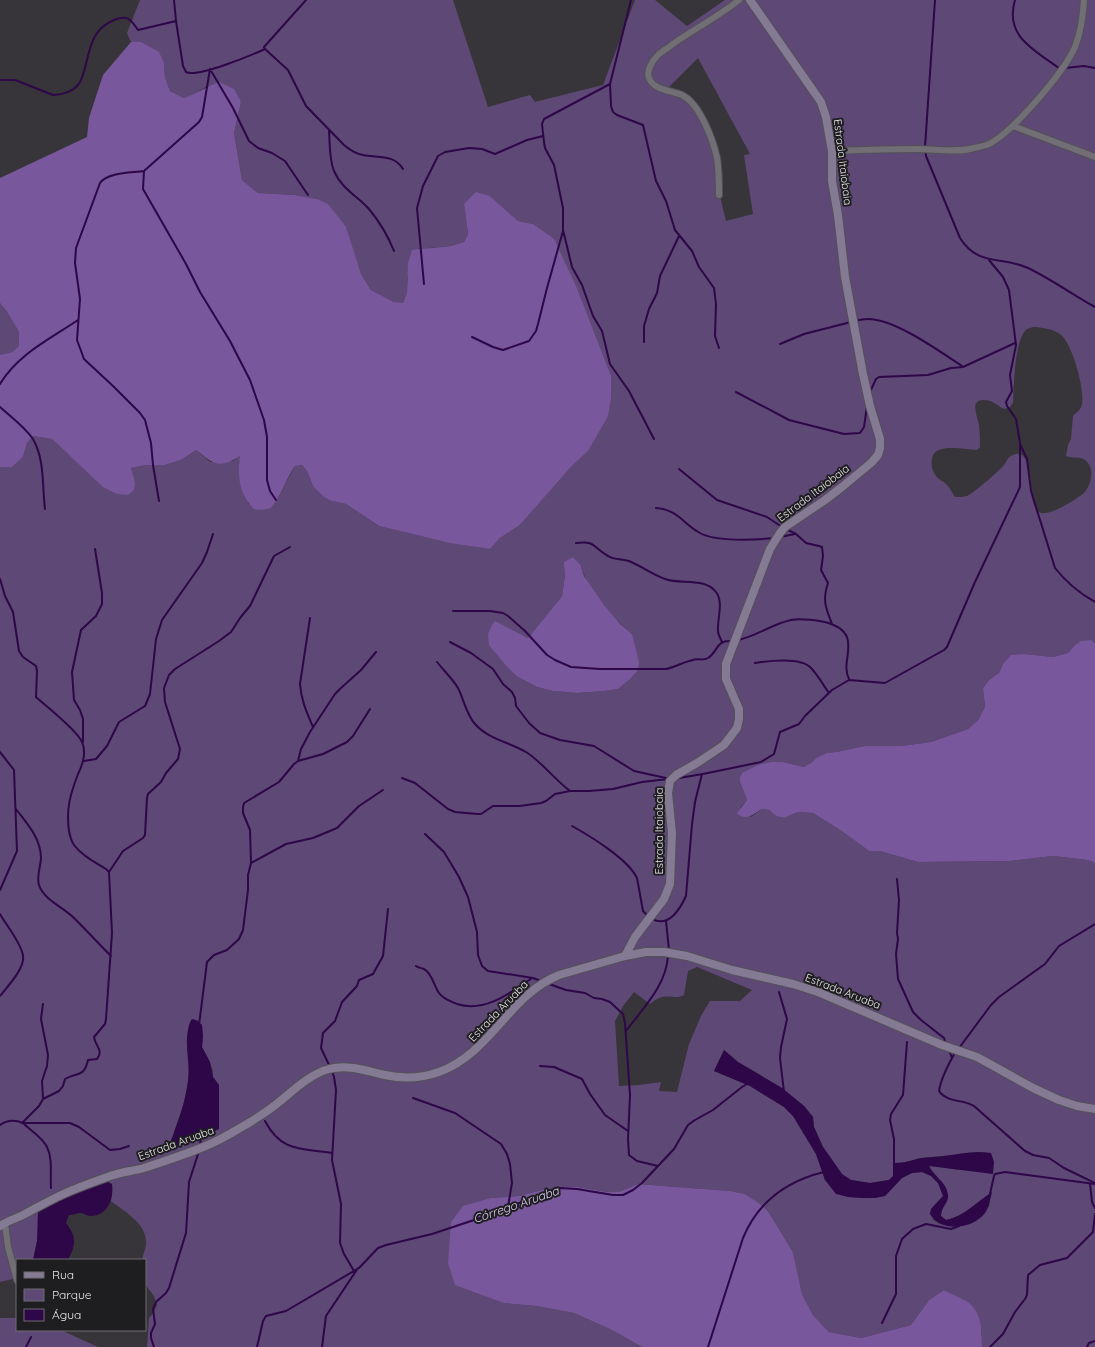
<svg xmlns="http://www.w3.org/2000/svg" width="1095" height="1347" viewBox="0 0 1095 1347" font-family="Quicksand,sans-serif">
	<rect width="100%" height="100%" fill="#38353a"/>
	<!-- green -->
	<path fill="#5e4876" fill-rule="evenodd" d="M140,0H453L488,107L530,95L535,102L603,85L635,0H655L687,26L725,0H1095V643L1090,640L1073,647L1068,653L1053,657L1024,654L1003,664L999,673L989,680L983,688L985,707L978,720L968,729L931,742L901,746H865L836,752L826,753L816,758L811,763L804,767L783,762L760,764L743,772L740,782L747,800L740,808L751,817L762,809L769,810L776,816L784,818L798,812L813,813L843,832L869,851H880L918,862L1009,861L1053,856L1088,860L1095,863V1347H982V1332L955,1296L944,1290L929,1300L911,1325L861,1338L829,1332L813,1315L802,1294L793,1252L768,1211L745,1194L730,1191L638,1184L619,1192H607L578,1187H561L546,1189L519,1196L491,1198L504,1303L536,1306L574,1313L612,1330L642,1347H147L149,1318L154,1312L157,1305L154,1296L145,1284V1260H142C143,1255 145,1250 146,1245C148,1224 125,1212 111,1201L112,1195L38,1228L37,1241L33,1260H17V1278L0,1282V467H12L23,457L27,443L33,436L52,439L69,455L135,482L130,468L146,465H165L181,460L196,450L210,462L233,461L241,455C236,474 241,488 249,504L278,498L295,466L302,465L307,471L313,486L332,501L346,504L379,526L443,541L490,549L500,538L520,525L571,467L588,451L533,224L518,221L490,196L464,204L468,234L464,242L451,246L429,248L407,277V293L403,303H393L371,290L361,274L355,257L317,199L295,195L258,193L242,180L234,133L241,102L207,86L195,94L184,98L170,91L165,77L164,63L141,42H131L127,33ZM698,58L750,154L744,155L753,214L726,221L719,192L718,163L711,128L690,100L666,90ZM1033,327C1042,327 1052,329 1060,334C1072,342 1085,390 1082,404C1081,410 1077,412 1073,416L1071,439L1068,445L1066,456C1072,459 1079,456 1085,460C1095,467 1092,484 1084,493C1077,499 1054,513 1045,513C1043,514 1041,513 1039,512C1037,510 1035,508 1034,505C1030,496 1033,445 1013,455C1008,457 1007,460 1005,464C999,471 975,492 967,496C963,497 959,497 955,497C952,493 950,487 946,484C943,481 939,480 936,476C932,471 931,465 932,459C934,442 965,450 977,450L980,447C980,440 980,432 979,425C978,417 968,399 985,400C992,400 998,406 1004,409L1010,407L1013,403C1014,387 1014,339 1027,329C1029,328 1031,328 1033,327ZM565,562L581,566C588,590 613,619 632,634L629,680L618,689L604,691L577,693L553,691L537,687L518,677L495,622L528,638L562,596L565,575ZM697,967L752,990L740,1001H710L701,1016L689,1044L677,1092L659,1091L661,1082L639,1085L619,1086L615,1021L623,1006L634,992L650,1004C665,990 674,1001 684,995L688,971ZM189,1024L203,1035L202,1047L208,1058L213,1071V1077L219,1085V1129L167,1152L184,1103L188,1081L189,1065L187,1046ZM724,1050L738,1062L782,1088L804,1106L813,1117L814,1127L823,1147L842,1174L851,1180L870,1183L889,1180L893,1177L895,1170V1163H902L920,1158L954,1155L959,1170L929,1165L932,1171L936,1175L948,1196C947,1204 941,1207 941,1216L946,1220C963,1217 978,1202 991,1193L989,1207L956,1227L940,1224L933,1220L931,1209L943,1196L938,1183L931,1176L922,1172L912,1173L902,1178L885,1196L875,1198L848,1197L825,1180L816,1154L793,1116L784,1107L750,1086L714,1071Z
		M0,303L7,312L19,332V346L12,352L1,355H0Z
		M0,1318H17V1330H61L98,1347H0Z"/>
	<!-- forest -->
	<path fill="#78579c" d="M131,42H141L159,52L164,63L165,77L170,91L184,98C196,94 206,87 219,82L234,89L241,102L234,133L242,180L258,193L295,195L317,199L328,204L346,227L361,274L371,290L393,302L403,303L407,293L408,263L412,250L451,246L464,242L468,234L464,204L476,192L490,196L518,221L533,224L554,239L576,286L611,376V398L608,416L588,451L571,467L520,525L500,538L490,549L450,543L379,526L346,504L332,501L324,497L313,486L307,471L302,465L295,466C288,475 278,503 270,508C266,510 260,510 254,509C239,495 237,475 240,456C219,469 215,465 196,450L181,460L165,465H146L131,468L135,482L134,490L128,495L117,494L103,487L52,439L33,436L27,443L23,457L12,467H0V355L12,352L19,346V332L7,312L0,303V178L87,137L89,118L103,75Z
		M573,557L581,566L584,576L604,605L620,624L632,634L639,662L638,670L629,680L618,689L604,691L577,693L553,691L537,687L518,677L509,669L489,645L488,634L492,625L495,621L528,638L562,596L565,575L564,562Z
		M1091,640L1095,643V863L1088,860L1053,856L1009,861L918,862L880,851H869L843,832L813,813L798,812L784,818L776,816L769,810L762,809C753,814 746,822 737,813L747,800L740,782V777L743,772L760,764L772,762H783L804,767L811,763L816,758L826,753L836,752L865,746H901L931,742L968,729L978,720L985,707L983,688L989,680L999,673L1003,664L1011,655L1024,654L1053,657L1068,653L1073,647L1081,641Z
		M638,1184L730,1191L745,1194L757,1202L768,1211L793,1252L802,1294L813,1315L829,1332L861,1338L911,1325L929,1300L944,1290C951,1294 959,1297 966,1301C982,1310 982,1332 982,1347H642L612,1330L574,1313L536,1306L504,1303L455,1285L448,1263L451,1222L463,1206L491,1198L519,1196L546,1189L561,1187H578L607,1192H619Z"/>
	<!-- water -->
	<path fill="#2d0748" d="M193,1019L198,1021L202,1025L203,1035L202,1047L210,1062L213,1077L219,1085V1129L167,1152C175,1129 185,1106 188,1081C191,1061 182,1040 191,1020Z
		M724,1050L738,1062L782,1088L804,1106L813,1117L814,1127L823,1147L842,1174L851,1180L870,1183L889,1180L893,1176L895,1170L894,1163C907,1163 911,1160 922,1158C929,1157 937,1157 944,1156C960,1154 974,1150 991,1153L994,1162L993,1174L929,1166C934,1177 947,1182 948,1195C949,1203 941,1207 941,1216L946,1220C963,1217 978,1201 992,1192C990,1200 989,1207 985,1213C972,1230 940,1232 930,1214L931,1209L943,1196L938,1183L931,1176L922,1172L912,1173L902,1178L885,1196L875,1198H862L848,1197L836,1194L825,1180L816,1154L793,1116L784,1107L750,1086L714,1071Z
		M106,1181L112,1184C114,1198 108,1216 90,1216C87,1216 84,1213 81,1213C77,1213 73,1215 69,1215L66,1223C77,1237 76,1244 68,1260H33L37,1241L38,1211L46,1203Z"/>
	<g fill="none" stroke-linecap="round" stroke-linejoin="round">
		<!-- stream -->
		<path stroke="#2d0748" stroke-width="2" d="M174,0L176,21L183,66L186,72C197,78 252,55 265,49L264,47L306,0
			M631,0L610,84L611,106L613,112L617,115L643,125L656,181L666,201L675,230L692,251L699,267L714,288L716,304L715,336L719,348
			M935,0L925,147L926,156L960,238C978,267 1003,256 1028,268C1051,279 1073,295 1095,307
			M1015,0C1004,37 1035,50 1060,69
			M265,49L288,70L306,106L344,145C350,150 356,154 363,155C378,158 394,154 403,169
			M1065,68L1084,66L1095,68
			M210,69L202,117L199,122L144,171L143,189L186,264L200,292L230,341L250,380L264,420L267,437V480L270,491L276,500
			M210,69L233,108L249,141L258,148L272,153L285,161L308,195
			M0,80H15L53,95C61,95 72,92 78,85C82,80 83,74 85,68C90,48 92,29 114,20C128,14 131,20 138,30L176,21
			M610,84L544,119L542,124L544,142L545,148L554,165L563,208V230L572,267L582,285L593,316L602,331L610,364L629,391L654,439
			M329,131C330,144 329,159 334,171C341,188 357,196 369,209C379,221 388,236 394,251
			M144,171C132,173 108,172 100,183L76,248L75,263L80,299L77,340L84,359L113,386L140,413L145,420L151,443L153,465L159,501
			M424,284L417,208L423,186L438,156L445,152L469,148L482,149L495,154L527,140L543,136
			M855,321C859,320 864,319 868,319C895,319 939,351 962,366
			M472,337L493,347L503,350L529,341L536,331L538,324L547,288L563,231
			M644,342V326L649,309L657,293L660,276L679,236
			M780,344L804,334L851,322
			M0,384C18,354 50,339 78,320
			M736,392L789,420L844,434L860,433L864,427L867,406
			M870,392L876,379L879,377L928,375L951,368L963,367L1015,343
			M0,407C11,417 25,427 33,439C45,460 42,486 45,509
			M1020,444L1027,459L1031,491L1055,568C1066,582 1079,593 1095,602
			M679,469L717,500L767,517L782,527
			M656,508C679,510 682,523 700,533C716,542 755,540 774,538
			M786,529L796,534L806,543L819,546L822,547L823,556L821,570L828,583C822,601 826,608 832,624
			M780,537L795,534
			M576,543C596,540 593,548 608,556C614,560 622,559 629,561C641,566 652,574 665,579C681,585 704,577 716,592C724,602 717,619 718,631C718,635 721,639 722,642
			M0,579L5,596L13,612L19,651L23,657L36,666L37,671L36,697C47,707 77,730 82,742C87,753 83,764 78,774C70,795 66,809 69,831C70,836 71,841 74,845C82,856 95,862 106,869L109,872L112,933L106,1019L105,1024L94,1037C95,1046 104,1050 97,1059L88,1060C84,1078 77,1072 65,1079L63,1086L59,1091L43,1099L39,1106L22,1123
			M453,611H490L503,613L508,616L525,631L547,655L555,660L571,667L600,669H666C676,667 683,662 693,660C697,658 703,661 708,658C719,651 715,640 732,641
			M310,618L300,684C301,700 307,713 313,727
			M738,640C757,636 772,624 791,620C802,618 813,620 825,622C833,624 843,628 847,637C852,650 842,666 849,679
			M450,642L471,653L493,669L503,684L512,692L515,698L516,706L529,723L540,733L560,740L594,746L634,771L666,778
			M437,662C444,671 452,678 458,688C464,700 466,714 475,724C488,739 509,742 526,752C542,762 554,779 570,791
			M755,663C768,661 801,657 811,668C818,675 823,685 829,693
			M83,742V719L80,710L74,700L72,672L81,630L96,616L102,604V593L95,549
			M0,752L14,770L17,851L0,890
			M84,761L96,759L107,746L119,722L145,706L150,694L156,639L162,620L202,563L207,552L213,534
			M298,761L301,749L310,732L335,694L341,688L361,670L376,652
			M402,778L415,783L448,809L455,812L477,814H481L493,806H520L541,803L546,801L555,794L570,791H589L613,789L642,782L668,779
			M679,778L703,774L761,762L774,754L780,732L799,724L805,716L832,690L849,680L885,683L944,650L947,647L975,582L1020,487V443L1016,419L1007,406L1006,402L1012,391L1010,375L1016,345L1009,290L1003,277L989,260
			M16,809C27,824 40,837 41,857C41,866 36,877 39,885C44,900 63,907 74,918C87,931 99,944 111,956
			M572,826C590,836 628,859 637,878L643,911L648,916
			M425,834L444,852L459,877L468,897L477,932L478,955L482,966L488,971L533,978L541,981
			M251,863L286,844L313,838L337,828L359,806L383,790
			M109,872L123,851L143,838L145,835L147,798L148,794L161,782L166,773L178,759L180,749L165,702L164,688L169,675L175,669L219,641L231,632L240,618L250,606L274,556L290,547
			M897,879L899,900L897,933L898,939L896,954L898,979L913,1012L921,1020L944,1038L946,1044
			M0,914C6,925 22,944 23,956C25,968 8,986 0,996
			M652,919C669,928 680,909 686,896L692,824L695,802L702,774
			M666,921L669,950
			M416,966C418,968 422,968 424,969C432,973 434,986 439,993C443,999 450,1001 457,1004C485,1013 510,993 532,978
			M549,984L566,990L585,993L594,998L602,999L610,1002L623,1014L625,1023L630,1095L628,1139L629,1155L637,1161L658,1166
			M779,992L787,1019L781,1047L780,1058L784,1092
			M43,1004L41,1019L48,1055L47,1066L42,1081L43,1099
			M199,1025L207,962L214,955L227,950L239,939L243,930L248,890V875L251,863L250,830L243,813V807L244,803L279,782L294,764L298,761L323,754L347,742L353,736L370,709
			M626,1031C643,1008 666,986 668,956
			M959,1048L991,1005L999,997L1045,964L1059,946L1095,924
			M949,1050L952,1058
			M956,1051C949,1063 941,1078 939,1091C947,1103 963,1099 974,1106L1025,1151L1033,1155L1049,1158L1064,1168L1095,1183
			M540,1066L554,1067L582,1079L590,1094L605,1115L628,1131
			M330,1067L321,1048L323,1033L335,1021L342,1002L357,986L359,980L373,974L383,956L388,909
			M332,1071L334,1077L336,1090L332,1160L341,1204L340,1243L344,1254L354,1271
			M413,1098L455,1113L501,1144L507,1154L510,1164L512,1183L508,1207
			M265,1121C281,1152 301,1148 332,1153
			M23,1123H70L79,1127L110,1150L120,1149L129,1146
			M0,1125C7,1120 14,1119 23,1123C30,1130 43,1138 47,1147C53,1159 50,1175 51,1188
			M200,1147L201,1135
			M894,1176V1139L890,1120L891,1114L903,1095L907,1042
			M1090,1184L1092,1202L1095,1208
			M990,1194L994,1176L995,1174L1005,1172L1095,1184
			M882,1323L896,1294V1256L902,1239L913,1229L926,1224L951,1229L959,1226
			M26,1347L31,1337
			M154,1347L151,1338V1333L155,1324L153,1309L156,1302L166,1293L169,1288L186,1233L189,1182L199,1151
			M257,1347L263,1321L266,1316L286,1311L359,1268L378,1248L386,1245L432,1234L492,1214L551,1190L560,1188L577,1189L613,1195H623L633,1190L642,1183L674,1149L688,1125L695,1120L713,1110L742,1087L747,1084
			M322,1347L326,1316L358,1268
			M708,1347L743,1238C758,1202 787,1181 824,1172
			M990,1347L1003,1334L1015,1312L1025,1299L1027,1295L1028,1275L1040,1265L1067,1258L1093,1232L1095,1214
			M1087,1347L1089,1343L1095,1341"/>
		<defs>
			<path id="street" d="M1013,126L1095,157
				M832,151C860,150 889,149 917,149C935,149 957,153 974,148C979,147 984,146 989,144C1013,132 1064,72 1075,47C1081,32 1083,16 1084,0
				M719,195C719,183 719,170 717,158C713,140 700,104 682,95C673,91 655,90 650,80C645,72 652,61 658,55C662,51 668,48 673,44C694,29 718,17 739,0
				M5,1223L8,1247L17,1280"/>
			<path id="secondary" d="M625,956L635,937L664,899L670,884L672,833L668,793L670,781L676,775L697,763L724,745L737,728L739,719V709L726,679V664L770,549L780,533L785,527L825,500L842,487L871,463L878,455L880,448V439L870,406L863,374L845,277L838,215L832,181V151L826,117L821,102L750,0
				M0,1226C7,1221 15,1219 23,1215C34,1209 45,1203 57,1197C73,1189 93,1182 110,1176C121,1172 133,1171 144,1168C165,1161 187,1154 208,1145C223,1139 238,1129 252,1121C261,1115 271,1109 279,1102C294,1090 310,1074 329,1069C349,1064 366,1071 385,1075C403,1079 422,1078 439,1072C490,1054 509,995 559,975L625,956L646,952H664L687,956L732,970L793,984L818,992L942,1045L977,1057L1033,1088L1059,1100L1077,1106L1095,1109"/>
		</defs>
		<!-- street casing -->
		<use href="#street" stroke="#535156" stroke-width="8"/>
		<!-- secondary casing -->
		<use href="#secondary" stroke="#535156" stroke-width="10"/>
		<!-- street -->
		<use href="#street" stroke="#716f75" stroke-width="6"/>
		<!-- secondary -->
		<use href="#secondary" stroke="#857a93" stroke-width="8"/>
	</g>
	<g text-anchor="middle" stroke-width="4" stroke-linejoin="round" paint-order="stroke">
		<!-- street labels -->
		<g font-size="11" fill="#e7e5e9" stroke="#1e1d20">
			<text transform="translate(843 162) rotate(83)" y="4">Estrada Itaiobaia</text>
			<text transform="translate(813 493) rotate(-37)" y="4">Estrada Itaiobaia</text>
			<text transform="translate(659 831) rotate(-90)" y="4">Estrada Itaiobaia</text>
			<text transform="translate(843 991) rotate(21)" y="4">Estrada Aruaba</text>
			<text transform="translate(498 1011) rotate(-46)" y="4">Estrada Aruaba</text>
			<text transform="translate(176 1143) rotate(-20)" y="4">Estrada Aruaba</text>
		</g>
		<!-- water labels -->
		<g font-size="12" font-style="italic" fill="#e0cff6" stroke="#1e1d20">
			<text transform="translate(516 1205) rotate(-19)" y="4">Córrego Aruaba</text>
		</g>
	</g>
	<!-- legend -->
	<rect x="16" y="1259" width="130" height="72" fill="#1e1d20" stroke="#6e6d70"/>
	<rect x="24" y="1272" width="20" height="6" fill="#857a93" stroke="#6e6d70"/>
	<text x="52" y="1279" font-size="12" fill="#e7e5e9">Rua</text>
	<rect x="24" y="1289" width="20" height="12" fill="#5e4876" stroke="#6e6d70"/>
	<text x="52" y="1299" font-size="12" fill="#e7e5e9">Parque</text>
	<rect x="24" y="1309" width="20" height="12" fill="#2d0748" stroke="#6e6d70"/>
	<text x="52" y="1319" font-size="12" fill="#e7e5e9">Água</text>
</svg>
